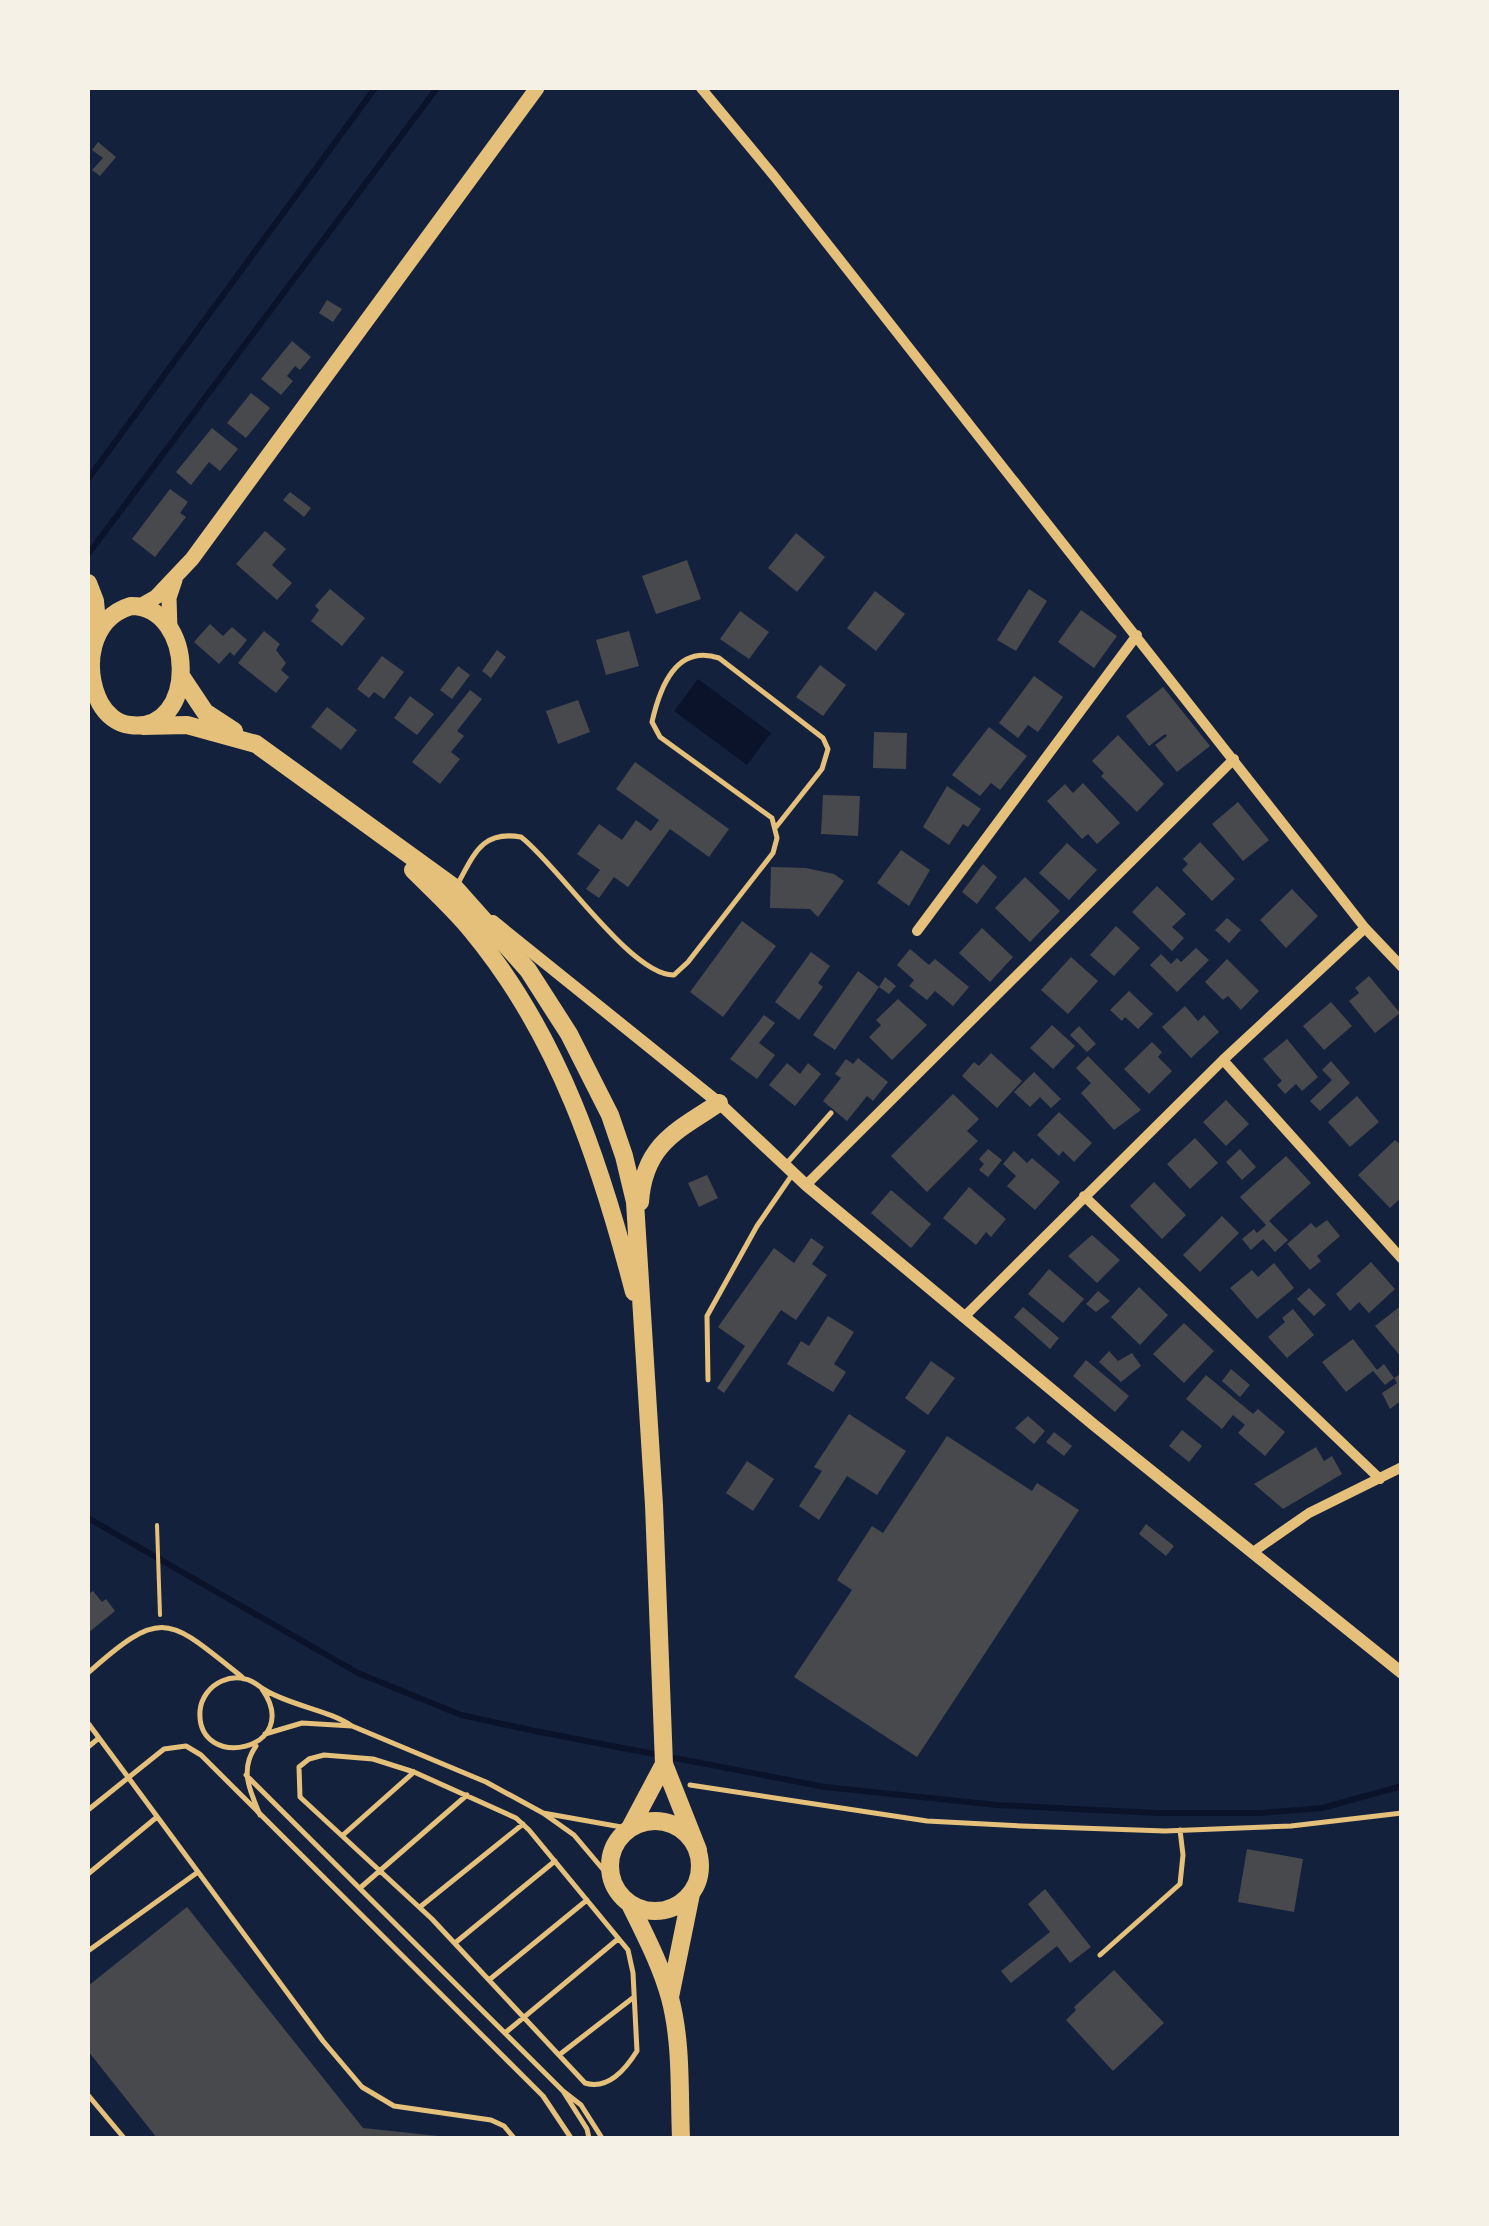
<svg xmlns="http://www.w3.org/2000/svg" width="1489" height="2226" viewBox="0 0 1489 2226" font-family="'PT Sans',sans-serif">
	<rect width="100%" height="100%" fill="#14213d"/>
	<!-- water -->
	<path fill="#0b132b" d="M698,679L771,733L747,765L674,711Z"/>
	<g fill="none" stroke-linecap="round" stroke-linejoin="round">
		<!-- stream -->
		<path stroke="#0b132b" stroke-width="6" d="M88,479L375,88
			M89,553L437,88
			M88,1518L358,1673L461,1715L535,1731L825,1787L997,1805L1157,1813H1261L1322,1808L1402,1786"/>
	</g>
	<!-- building -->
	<path fill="#48494c" d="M98,142L116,157L100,176L92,170L103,158L92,150Z
		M327,300L342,309L333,322L319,313Z
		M292,341L311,357L300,370L295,366L287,376L293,381L281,395L261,379Z
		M251,393L270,408L246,438L227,423Z
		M212,428L238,449L220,471L209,462L191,485L176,472Z
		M170,489L188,502L180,513L186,517L155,557L132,539Z
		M290,492L311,508L304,517L283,500Z
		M265,531L286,549L272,565L292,583L277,600L236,564Z
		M796,533L825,557L797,592L768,568Z
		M687,560L701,599L656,614L642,576Z
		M330,589L365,618L342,646L311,621L319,610L315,606Z
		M1029,589L1047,601L1016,651L997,640Z
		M875,591L905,614L876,651L847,628Z
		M1081,610L1117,636L1094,668L1058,642Z
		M740,611L769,632L749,659L720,639Z
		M210,624L223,636L232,627L247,640L234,656L230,652L219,664L194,642Z
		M264,631L280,644L276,650L286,663L281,670L289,677L276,693L238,663Z
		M629,631L639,666L606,675L596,640Z
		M497,650L506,657L491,678L482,671Z
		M382,656L404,672L384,699L374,692L369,698L357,689Z
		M820,665L846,685L823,716L796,697Z
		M458,666L470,675L452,699L440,690Z
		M1034,676L1063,697L1038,732L1028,725L1018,738L999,723Z
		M1163,687L1210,746L1177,772L1155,745L1167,736L1165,734L1149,746L1126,716Z
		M470,690L482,699L457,731L464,736L451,752L460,759L440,784L412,762Z
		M410,696L434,714L417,735L394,718Z
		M578,700L590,732L558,744L546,711Z
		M327,707L357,730L341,750L311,727Z
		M989,727L1027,756L1000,790L991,783L980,796L952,775Z
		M874,732L907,733L906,769L873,768Z
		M1118,735L1164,784L1137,812L1101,776L1104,773L1092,761Z
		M635,762L729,829L709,857L670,829L628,887L614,877L599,898L586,889L600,870L577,854L599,824L622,840L636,820L651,831L659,820L616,789Z
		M1083,783L1120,823L1097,844L1088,834L1082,839L1047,801L1065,784L1073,793Z
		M947,786L981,809L968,827L963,824L949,845L923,827Z
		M823,795L860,796L858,836L821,834Z
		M1238,802L1269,840L1243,861L1212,824Z
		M1200,842L1235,879L1212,901L1182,870L1188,864L1183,859Z
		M1067,843L1097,870L1069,900L1039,873Z
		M901,850L930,870L909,906L877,883Z
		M983,864L997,877L977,904L962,892Z
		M771,867L806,868L834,874L844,881L818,917L810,909L770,908Z
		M1025,877L1060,911L1030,942L995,908Z
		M1157,886L1186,914L1172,927L1184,938L1172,951L1132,912Z
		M1292,889L1318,916L1286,948L1260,920Z
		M1227,918L1241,930L1229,943L1215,930Z
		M742,921L776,946L723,1017L690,992Z
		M1116,926L1140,948L1114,976L1090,955Z
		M982,928L1013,957L990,982L959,953Z
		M1196,948L1209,960L1177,992L1150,965L1161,954L1171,964L1177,958L1181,962Z
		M910,949L929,965L935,959L969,987L953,1006L935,991L927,1000L909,986L914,980L897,965Z
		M811,952L830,966L818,983L823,987L799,1020L775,1002Z
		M1071,957L1098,981L1068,1014L1041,990Z
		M1227,959L1259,991L1241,1010L1228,996L1223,1000L1205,982Z
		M858,971L879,987L885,977L896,986L889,994L879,987L835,1050L813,1035Z
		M1369,976L1400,1013L1375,1033L1349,1001L1359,993L1355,988Z
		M1129,991L1153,1014L1138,1029L1125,1017L1122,1021L1110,1010Z
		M898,999L927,1025L892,1060L869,1037L881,1025L876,1020Z
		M1331,1002L1352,1026L1324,1050L1303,1026Z
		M1185,1006L1198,1021L1204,1015L1219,1032L1191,1058L1162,1027Z
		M764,1015L775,1023L759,1043L775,1055L757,1079L730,1059Z
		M1052,1025L1075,1046L1053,1069L1030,1048Z
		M1079,1026L1096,1044L1087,1052L1070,1035Z
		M1287,1039L1318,1077L1302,1091L1296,1084L1285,1094L1277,1085L1282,1081L1263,1059Z
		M1152,1042L1162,1052L1158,1057L1172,1071L1149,1094L1124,1069Z
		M991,1053L1022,1081L997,1108L962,1076L974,1062L979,1066Z
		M1088,1056L1141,1110L1114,1130L1081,1093L1091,1083L1076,1068Z
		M858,1058L888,1082L873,1101L867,1096L847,1121L823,1101L841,1078L835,1074L846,1059L853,1064Z
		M1331,1061L1350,1083L1320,1111L1310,1101L1332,1080L1322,1070Z
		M787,1063L800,1074L808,1063L821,1074L795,1106L769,1085Z
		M1034,1072L1061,1099L1051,1108L1040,1097L1030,1107L1014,1092Z
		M953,1094L979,1119L967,1131L978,1141L927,1192L891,1156Z
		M1357,1096L1379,1122L1350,1147L1328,1122Z
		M1226,1100L1249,1124L1226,1146L1203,1122Z
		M1059,1112L1092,1143L1074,1162L1063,1151L1059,1156L1037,1135Z
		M1195,1138L1218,1163L1190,1189L1167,1164Z
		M1395,1140L1402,1146V1197L1390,1208L1358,1175Z
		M988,1149L1002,1160L988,1177L979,1170L984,1164L979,1159Z
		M1240,1149L1256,1167L1242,1180L1226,1162Z
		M1014,1151L1027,1163L1032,1158L1060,1182L1035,1210L1007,1186L1016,1176L1003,1164Z
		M1286,1156L1311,1183L1269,1221L1288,1240L1275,1252L1263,1239L1251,1250L1242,1239L1254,1229L1257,1233L1266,1225L1240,1197Z
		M707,1175L718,1198L699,1207L688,1183Z
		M1154,1182L1186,1215L1162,1239L1130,1206Z
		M969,1187L1006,1219L991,1237L986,1232L976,1245L943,1218Z
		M891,1190L931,1224L911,1248L871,1213Z
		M1222,1216L1239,1233L1200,1272L1183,1255Z
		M1327,1220L1340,1236L1317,1256L1321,1261L1310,1270L1287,1244L1311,1223L1316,1228Z
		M1092,1235L1120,1260L1097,1283L1068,1256Z
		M811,1238L824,1247L812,1264L827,1275L796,1320L781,1310L724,1393L717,1388L745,1346L718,1327L774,1248L794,1263Z
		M1371,1262L1395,1289L1369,1313L1359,1302L1350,1311L1336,1294Z
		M1274,1263L1294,1288L1257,1319L1230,1288L1252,1270L1258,1277Z
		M1049,1269L1084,1299L1063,1323L1028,1294Z
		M1139,1287L1168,1315L1140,1345L1111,1317Z
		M1309,1288L1326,1305L1314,1316L1297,1299Z
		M1098,1291L1110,1301L1096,1312L1086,1304Z
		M1402,1305V1358L1375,1326Z
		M1023,1307L1059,1338L1050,1349L1014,1317Z
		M1293,1309L1314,1335L1287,1358L1268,1337L1285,1322L1282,1318Z
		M828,1316L854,1332L834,1364L846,1372L833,1392L787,1364L801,1341L809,1346Z
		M1184,1323L1214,1351L1184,1383L1153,1354Z
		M1353,1339L1377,1370L1384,1364L1394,1378L1402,1373V1400L1390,1409L1382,1393L1397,1383L1394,1378L1385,1385L1373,1371L1346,1392L1322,1362Z
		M1109,1351L1118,1361L1132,1353L1141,1366L1121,1382L1099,1362Z
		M1086,1360L1129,1396L1115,1412L1073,1376Z
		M931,1361L955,1378L928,1415L905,1398Z
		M1231,1369L1250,1385L1240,1397L1222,1381Z
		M1206,1375L1253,1414L1258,1409L1285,1432L1265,1456L1238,1433L1245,1425L1233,1415L1222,1429L1186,1399Z
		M849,1414L906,1451L877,1495L847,1476L819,1520L799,1506L822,1471L814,1467Z
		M1028,1416L1045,1431L1034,1444L1015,1428Z
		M1182,1430L1202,1446L1189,1462L1169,1446Z
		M1054,1432L1072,1446L1064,1456L1046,1442Z
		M947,1436L1032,1491L1037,1483L1079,1510L917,1757L794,1677L852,1590L837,1580L872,1526L883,1533Z
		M1316,1447L1324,1461L1332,1456L1342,1474L1283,1509L1254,1484Z
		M747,1461L774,1479L753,1511L726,1493Z
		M1146,1524L1174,1546L1166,1556L1139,1534Z
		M88,1590L90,1593L93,1591L102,1602L106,1599L115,1611L88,1633Z
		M1247,1849L1303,1859L1294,1912L1238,1902Z
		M1045,1889L1091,1947L1070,1963L1057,1946L1011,1983L1001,1971L1050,1932L1028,1904Z
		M187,1907L363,2128L438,2136V2138H157L88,2051V1986Z
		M1114,1970L1164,2023L1113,2071L1066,2020L1076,2010L1074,2007Z"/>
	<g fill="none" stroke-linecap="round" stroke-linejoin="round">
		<!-- path -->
		<path stroke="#e5c07b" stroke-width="4" d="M157,1525L160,1615"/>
		<!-- service -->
		<path stroke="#e5c07b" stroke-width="5" d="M457,885C474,855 481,830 521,837C558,865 631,976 674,975L688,962L773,853L777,838L772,818L660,737L652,722C660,687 676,644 719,658L823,738L828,749L822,769L776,827
			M787,1163L831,1113
			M708,1380L707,1316L757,1226L792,1175
			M88,1673C163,1606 168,1618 242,1677
			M262,1689C305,1750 196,1773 200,1711C201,1698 210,1686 222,1681C229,1678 238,1677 245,1679C253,1680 258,1686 265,1690C291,1706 329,1710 352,1726L302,1723L265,1734
			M88,1723L323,2041L362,2087L394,2106L491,2120L504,2126L514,2138
			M352,1726L486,1782L543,1813
			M256,1746C239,1770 250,1791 260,1815
			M88,1747L99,1738
			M324,1755L373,1759L414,1772L516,1818L529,1830L628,1950L633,1973L637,2051C625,2070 608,2090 585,2083L432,1919L300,1797L299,1767L309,1759Z
			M246,1775L563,2091
			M690,1785L927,1821L1022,1826L1165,1831L1291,1826L1402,1813
			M88,1810L164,1749L186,1746L201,1755L543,2096L571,2138
			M343,1835L414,1772
			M88,1874L157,1817
			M612,1880L574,1835L543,1813L627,1828
			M360,1888L467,1795
			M420,1907L523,1824
			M455,1943L555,1861
			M88,1951L198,1872
			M1100,1955L1180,1884L1183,1855L1180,1830
			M489,1980L587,1900
			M505,2033L618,1939
			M559,2055L634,1997
			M88,2095L124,2138
			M589,2138L587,2129L563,2091L581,2105L602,2138"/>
		<!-- minor -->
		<path stroke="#e5c07b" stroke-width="10" d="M701,88L774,176L1365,928L1402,967
			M917,931L1137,635
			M1223,1060L1402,1259
			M806,1185L1234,759
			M1084,1196L1380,1479
			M966,1315L1223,1060L1365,928
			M1253,1552L1309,1513L1402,1467"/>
		<!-- tertiary -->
		<path stroke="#e5c07b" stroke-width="12" d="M493,921L719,1103L806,1185L1094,1425L1402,1673"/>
		<!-- secondary -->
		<path stroke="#e5c07b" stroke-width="15" d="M140,606L156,597L192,559L537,88
			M170,630L169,598L175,580"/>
		<!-- primary -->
		<path stroke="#e5c07b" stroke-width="18" d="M88,583L95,601L98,633
			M131,606C196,606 199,734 130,725C117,724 106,714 100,703C82,668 90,618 131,606Z
			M181,676L205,712L234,731
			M143,726L187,725L256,744L455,888L528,970L569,1034L610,1115L624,1156L635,1202L654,1505L664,1764L698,1850
			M413,870C433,890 454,909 472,931C559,1036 600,1162 634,1292
			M640,1202C644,1145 676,1131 719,1103
			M610 1866a45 45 0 1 1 90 0a45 45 0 1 1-90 0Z
			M630,1828L664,1764
			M630,1904C645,1935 661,1965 670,1998C682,2043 679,2092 681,2138
			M670,1997L691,1894"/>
	</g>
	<!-- border -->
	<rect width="1489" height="2226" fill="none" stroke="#f6f1e7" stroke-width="180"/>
</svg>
